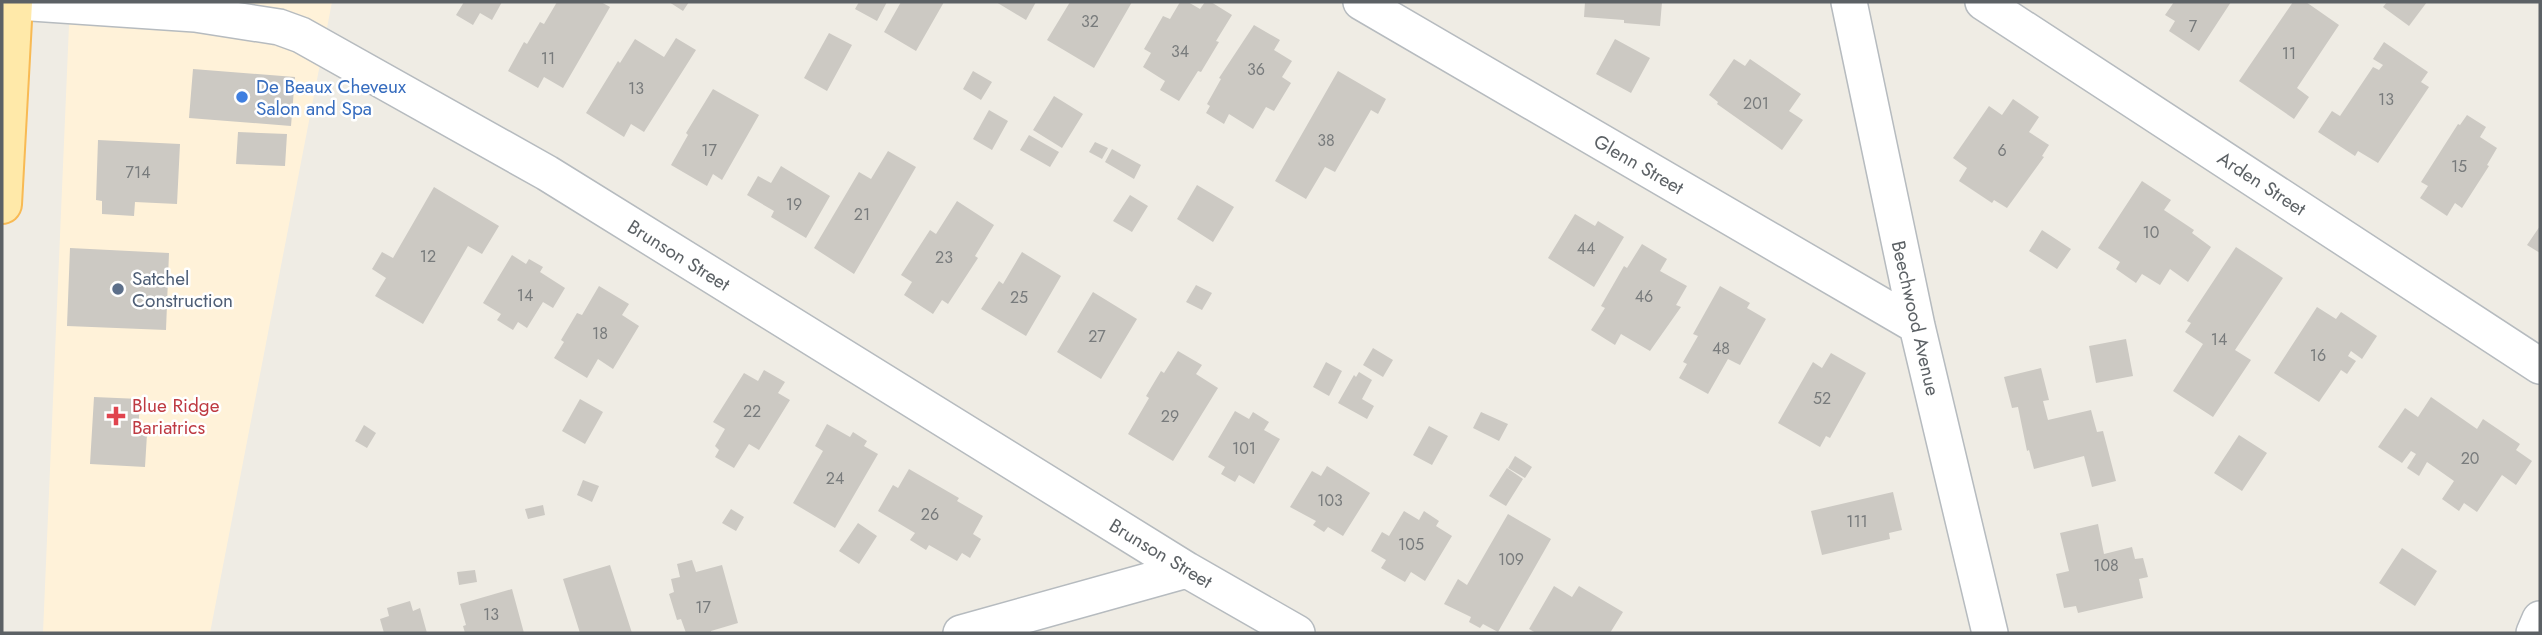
<svg xmlns="http://www.w3.org/2000/svg" width="2542" height="635" viewBox="0 0 2542 635" font-family="Jost,sans-serif">
	<rect width="100%" height="100%" fill="#efece4"/>
	<!-- commercial -->
	<path fill="#fff2d9" d="M70,2H332L210,633H43Z"/>
	<!-- building -->
	<path fill="#ccc9c3" d="M464,2H502L492,20L480,13L473,25L456,15Z
		M557,2H601L610,7L563,88L544,77L538,88L508,71L524,42L527,44L540,22L544,24Z
		M669,2H689L683,11Z
		M859,2H887L877,21L855,9Z
		M901,2H944L916,51L884,32Z
		M996,2H1036L1026,20Z
		M1070,2H1132L1094,68L1047,40Z
		M1180,2H1188L1200,9L1205,2H1211L1232,15L1216,41L1219,42L1201,72L1198,71L1179,101L1160,90L1165,81L1143,67L1151,53L1144,49L1163,16L1170,19Z
		M1585,2H1662L1660,26L1624,23V20L1584,17Z
		M2174,2H2231L2199,51L2169,31L2175,21L2165,15Z
		M2293,2H2306L2339,25L2297,88L2309,97L2294,119L2239,81Z
		M2387,2H2427L2409,26L2383,7Z
		M1254,25L1280,40L1274,50L1292,61L1282,77L1291,83L1274,111L1266,107L1253,129L1229,114L1224,124L1206,113L1210,106L1207,104L1221,79L1219,78Z
		M829,33L852,45L827,91L804,78Z
		M676,38L696,50L644,132L631,124L624,137L586,113L618,61L620,63L635,39L664,57Z
		M1615,39L1650,58L1631,93L1596,74Z
		M2384,42L2428,72L2421,82L2429,87L2378,163L2358,151L2355,156L2318,132L2332,111L2340,116L2373,67L2379,70L2383,65L2373,59Z
		M1734,59L1745,66L1750,59L1801,94L1789,111L1803,120L1782,150L1717,104L1718,102L1709,95Z
		M193,69L295,77L291,126L189,118Z
		M973,71L992,82L981,100L963,89Z
		M1338,71L1386,99L1378,114L1371,110L1335,172L1325,167L1306,199L1275,181Z
		M713,89L759,115L722,180L713,174L707,186L671,165L688,135L686,133Z
		M1054,96L1083,114L1062,148L1033,130Z
		M2013,99L2039,117L2029,132L2049,145L2042,156L2044,157L2007,208L1994,200L1992,203L1959,181L1967,168L1953,158L1989,106L2002,115Z
		M989,110L1008,121L992,150L973,139Z
		M2467,115L2486,127L2480,137L2497,148L2487,165L2489,166L2462,208L2455,203L2447,216L2420,198L2428,186L2421,182L2458,124L2460,125Z
		M238,132L287,134L285,166L236,164Z
		M1029,135L1059,152L1050,167L1020,150Z
		M98,140L180,144L177,204L135,202L134,216L102,214V201L96,200Z
		M1095,142L1108,148L1102,159L1089,152Z
		M1112,149L1141,165L1134,179L1105,162Z
		M888,151L916,167L854,274L814,248L859,172L871,179Z
		M781,166L830,196L806,238L771,217L774,211L747,195L758,176L771,183Z
		M2142,181L2171,200L2164,210L2194,230L2192,233L2211,247L2188,282L2170,269L2160,285L2142,274L2136,283L2116,269L2120,262L2098,248Z
		M1197,185L1234,207L1213,242L1177,219Z
		M434,187L499,226L482,254L468,246L423,324L375,296L386,278L372,269L382,252L393,258Z
		M1130,195L1148,206L1132,232L1113,221Z
		M957,201L994,225L975,256L978,258L948,304L942,300L933,314L904,295L912,282L901,275L930,230L936,234Z
		M1575,214L1595,226L1598,221L1624,237L1594,287L1548,258Z
		M2540,226V253L2527,245Z
		M2042,230L2071,249L2057,269L2029,251Z
		M1642,244L1667,259L1660,271L1687,286L1676,305L1681,307L1650,351L1621,334L1615,345L1591,330L1605,308L1601,306L1624,266L1627,268Z
		M2236,247L2283,278L2235,350L2251,360L2213,417L2173,391L2203,344L2185,332L2191,323L2187,321Z
		M70,248L169,253L166,330L67,326Z
		M1022,252L1061,276L1026,336L981,309L999,281L1003,284Z
		M512,255L526,264L529,259L543,267L540,272L565,288L553,308L543,302L527,328L518,322L513,330L497,320L501,314L483,303Z
		M1196,285L1212,293L1202,310L1186,302Z
		M599,286L629,304L622,315L639,326L613,369L598,359L587,378L554,358L564,342L561,340L577,313L582,315Z
		M1720,286L1750,303L1747,308L1766,319L1740,365L1728,359L1708,394L1679,378L1687,364L1683,362L1698,336L1693,334Z
		M1093,292L1137,319L1101,379L1057,352Z
		M2317,307L2336,319L2341,312L2377,336L2362,359L2351,351L2348,356L2356,361L2347,374L2341,370L2319,402L2274,373Z
		M2126,339L2133,376L2096,383L2089,346Z
		M1373,348L1393,360L1383,377L1363,365Z
		M1178,351L1202,365L1196,374L1218,388L1173,461L1128,434L1149,398L1146,396L1161,371L1164,373Z
		M1831,353L1866,373L1830,438L1826,436L1820,447L1778,423L1813,362L1822,368Z
		M1326,362L1342,371L1329,396L1313,387Z
		M2041,368L2049,400L2043,401L2048,420L2091,410L2097,432L2103,431L2116,481L2092,487L2084,456L2034,469L2029,450L2027,451L2018,407L2012,408L2004,377Z
		M764,370L785,382L778,393L790,400L759,450L749,444L734,468L715,457L719,450L715,446L725,429L713,422L744,373L758,381Z
		M1359,372L1372,380L1362,399L1374,406L1367,419L1338,403L1354,375L1356,377Z
		M94,397L140,399L138,434H147L145,467L90,464Z
		M2431,397L2477,429L2483,419L2520,444L2516,450L2532,461L2516,485L2502,475L2477,512L2464,503L2459,511L2442,499L2454,481L2427,462L2419,476L2407,468L2416,454L2411,451L2402,463L2378,447L2405,408L2418,417Z
		M580,399L603,412L585,444L562,431Z
		M1235,411L1249,419L1253,412L1269,422L1264,430L1280,439L1254,484L1239,475L1235,482L1221,474L1225,467L1208,457Z
		M1481,412L1508,424L1499,441L1473,428Z
		M827,424L850,437L853,432L867,441L864,446L878,454L835,528L793,503L823,451L815,446Z
		M364,425L376,433L367,448L355,441Z
		M1429,426L1448,436L1432,465L1413,455Z
		M2239,435L2267,453L2242,491L2214,473Z
		M1515,456L1532,467L1525,478L1508,468Z
		M1327,466L1370,493L1343,536L1328,527L1324,532L1313,525L1316,521L1290,507L1312,471L1321,476Z
		M1507,468L1523,479L1506,506L1489,496Z
		M909,469L959,498L957,501L983,516L973,534L981,539L970,558L962,553L957,561L929,545L926,550L910,540L915,533L878,511L893,485L898,488Z
		M583,480L599,486L592,502L577,495Z
		M1893,492L1902,530L1889,533L1890,539L1822,555L1811,511Z
		M543,505L545,515L528,519L525,509Z
		M731,509L744,517L736,531L722,523Z
		M1404,511L1419,520L1424,511L1439,521L1436,526L1452,536L1425,581L1411,572L1405,582L1381,568L1386,560L1371,551L1382,532L1389,536Z
		M1508,514L1551,539L1498,632L1483,624L1480,628L1469,622L1471,617L1444,604L1458,579L1467,585Z
		M858,523L877,536L859,564L839,551Z
		M2098,524L2104,554L2132,547L2135,559L2143,558L2148,577L2139,579L2143,598L2078,613L2076,606L2064,608L2056,574L2069,571L2060,533Z
		M2402,548L2437,571L2415,606L2379,583Z
		M692,560L696,572L722,565L738,623L711,631V633H686L681,619L677,620L669,594L674,592L671,579L680,577L677,564Z
		M610,565L632,633H580L563,579Z
		M475,570L477,582L459,585L457,572Z
		M1554,586L1572,597L1579,586L1623,612L1610,633H1536L1529,629Z
		M512,589L524,633H465L463,626L466,625L460,604Z
		M410,601L413,611L420,608L427,633H384L380,619L389,616L387,608Z"/>
	<g fill="none" stroke-linecap="round" stroke-linejoin="round">
		<defs>
			<path id="street" d="M17,2L195,14L279,27L301,35L547,173L1187,570L1297,633
				M1361,2L1917,326
				M1849,2L1917,326L1990,633
				M1983,2L2540,366
				M961,633L1187,570
				M2534,633L2540,619"/>
			<path id="primary" d="M2,204L13,2"/>
		</defs>
		<!-- street casing -->
		<use href="#street" stroke="#b6bbbf" stroke-width="38"/>
		<!-- primary casing -->
		<use href="#primary" stroke="#f8ba54" stroke-width="42"/>
		<!-- street -->
		<use href="#street" stroke="#fff" stroke-width="35"/>
		<!-- primary -->
		<use href="#primary" stroke="#ffe9a9" stroke-width="38"/>
	</g>
	<!-- markers -->
	<circle fill="#3f7fe0" stroke="#fff" stroke-width="2.5" cx="242" cy="97" r="7"/>
	<circle fill="#5c6f8a" stroke="#fff" stroke-width="2.5" cx="118" cy="289" r="7"/>
	<path fill="#e0444e" stroke="#fff" stroke-width="2.5" d="M112.5 405.5h7v7h7v7h-7v7h-7v-7h-7v-7h7z"/>
	<g text-anchor="middle" stroke-width="5" stroke-linejoin="round" paint-order="stroke">
		<!-- number labels -->
		<g font-size="16" fill="#787b7c">
			<text x="1090" y="27">32</text>
			<text x="2193" y="32">7</text>
			<text x="1180" y="57">34</text>
			<text x="2289" y="59">11</text>
			<text x="548" y="64">11</text>
			<text x="1256" y="75">36</text>
			<text x="636" y="94">13</text>
			<text x="2386" y="105">13</text>
			<text x="1756" y="109">201</text>
			<text x="1326" y="146">38</text>
			<text x="709" y="156">17</text>
			<text x="2002" y="156">6</text>
			<text x="2459" y="172">15</text>
			<text x="138" y="178">714</text>
			<text x="794" y="210">19</text>
			<text x="862" y="220">21</text>
			<text x="2151" y="238">10</text>
			<text x="1586" y="254">44</text>
			<text x="428" y="262">12</text>
			<text x="944" y="263">23</text>
			<text x="525" y="301">14</text>
			<text x="1644" y="302">46</text>
			<text x="1019" y="303">25</text>
			<text x="600" y="339">18</text>
			<text x="1097" y="342">27</text>
			<text x="2219" y="345">14</text>
			<text x="1721" y="354">48</text>
			<text x="2318" y="361">16</text>
			<text x="1822" y="404">52</text>
			<text x="752" y="417">22</text>
			<text x="1170" y="422">29</text>
			<text x="1244" y="454">101</text>
			<text x="2470" y="464">20</text>
			<text x="835" y="484">24</text>
			<text x="1330" y="506">103</text>
			<text x="930" y="520">26</text>
			<text x="1857" y="527">111</text>
			<text x="1411" y="550">105</text>
			<text x="1511" y="565">109</text>
			<text x="2106" y="571">108</text>
			<text x="703" y="613">17</text>
			<text x="491" y="620">13</text>
		</g>
		<!-- shop labels -->
		<g font-size="19" fill="#366cbe" stroke="#fff" text-anchor="start">
			<text x="256" y="93">De Beaux Cheveux<tspan x="256" dy="22">Salon and Spa</tspan></text>
		</g>
		<!-- street labels -->
		<g font-size="19" fill="#5c6165" stroke="#fff">
			<text transform="translate(1639 164) rotate(30)" y="7">Glenn Street</text>
			<text transform="translate(2262 183) rotate(33)" y="7">Arden Street</text>
			<text transform="translate(679 255) rotate(32)" y="7">Brunson Street</text>
			<text transform="translate(1916 318) rotate(77)" y="7">Beechwood Avenue</text>
			<text transform="translate(1161 553) rotate(31)" y="7">Brunson Street</text>
		</g>
		<!-- service labels -->
		<g font-size="19" fill="#4e5e75" stroke="#fff" text-anchor="start">
			<text x="132" y="285">Satchel<tspan x="132" dy="22">Construction</tspan></text>
		</g>
		<!-- health labels -->
		<g font-size="19" fill="#be3a42" stroke="#fff" text-anchor="start">
			<text x="132" y="412">Blue Ridge<tspan x="132" dy="22">Bariatrics</tspan></text>
		</g>
	</g>
	<!-- border -->
	<rect width="2542" height="635" fill="none" stroke="#5c6165" stroke-width="7"/>
</svg>
